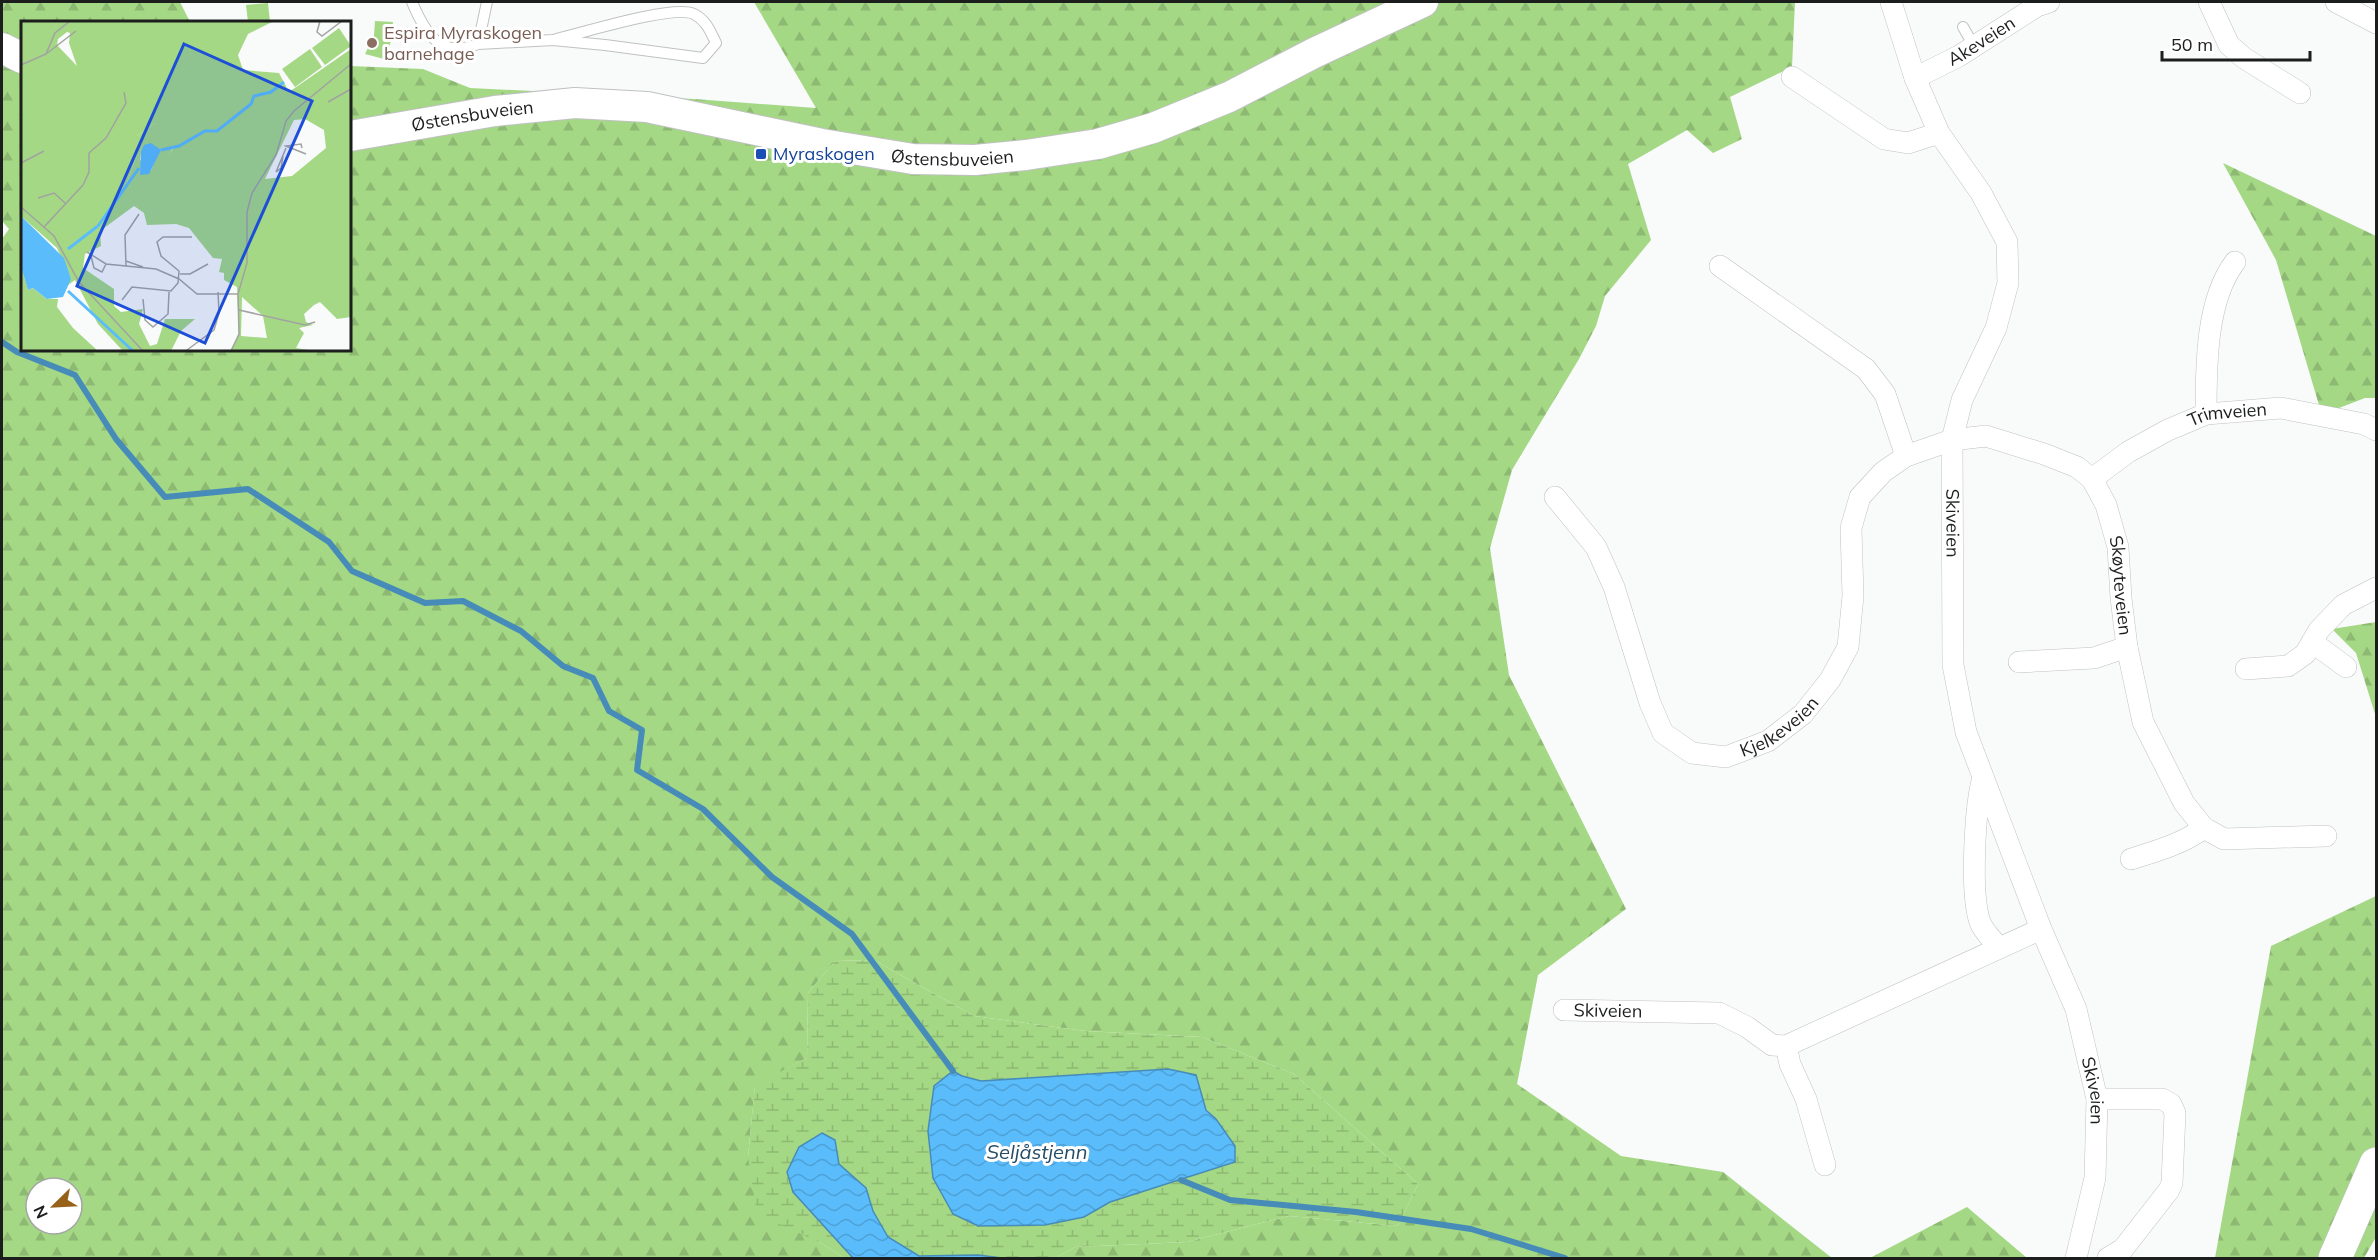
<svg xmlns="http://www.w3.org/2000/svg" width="2378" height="1260" viewBox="0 0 2378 1260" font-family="Mulish,sans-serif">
	<defs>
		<pattern id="forest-firs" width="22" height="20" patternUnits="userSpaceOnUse" patternTransform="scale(1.5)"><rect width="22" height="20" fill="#a4d884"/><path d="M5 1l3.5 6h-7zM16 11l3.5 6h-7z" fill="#8db972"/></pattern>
		<pattern id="wetland-marsh" width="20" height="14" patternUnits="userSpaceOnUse" patternTransform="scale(1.5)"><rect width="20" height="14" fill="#a4d884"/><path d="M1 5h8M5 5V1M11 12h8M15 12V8" fill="none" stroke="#8db972"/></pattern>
		<pattern id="water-waves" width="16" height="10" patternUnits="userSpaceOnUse" patternTransform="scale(1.5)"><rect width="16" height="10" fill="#5abcfa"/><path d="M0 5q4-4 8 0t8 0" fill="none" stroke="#4ea1d6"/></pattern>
	</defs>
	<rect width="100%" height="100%" fill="#f9fafa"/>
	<!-- green -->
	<path fill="#a4d884" d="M268,3L270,22H248L246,5Z
		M375,21L393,22L388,60L365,54L374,36Z"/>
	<!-- forest -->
	<path fill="url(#forest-firs)" fill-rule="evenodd" d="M2,2H180L190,22H22V350H350V66L423,69L470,88L694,99L816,108L754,2H1795L1792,67L1730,97L1742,139L1713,153L1687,130L1628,164L1651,240L1605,296L1596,326L1579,359L1512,470L1490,548L1509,675L1626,909L1538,975L1517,1084L1621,1156L1723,1172L1832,1258H1056L1075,1247L1187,1242L1289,1216L1398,1226L1418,1184L1294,1074L1202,1037L1085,1031L974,1016L874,960L835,961L808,993L807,1058L755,1086L748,1157L819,1242L844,1258H2V239L9,229L2,221ZM36,1188H72V1224H36Z
		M2223,163L2376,236V398H2365L2326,413L2319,405L2276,260Z
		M2376,622V717L2356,653L2332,629Z
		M2376,896V1237L2364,1258H2215L2271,946Z
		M1967,1207L2027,1258H1870Z"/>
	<!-- wetland -->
	<path fill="url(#wetland-marsh)" fill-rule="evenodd" d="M874,960L974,1016L1085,1031L1202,1037L1294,1074L1418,1184L1398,1226L1289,1216L1187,1242L1075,1247L1056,1258L919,1256L888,1237L873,1211L866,1188L839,1164L835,1140L793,1192L853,1258H844L819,1242L757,1214L748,1157L755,1085L807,1058L808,993L835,961ZM1168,1069L1216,1119L1110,1202L1084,1217L953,1071L962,1076L981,1081Z"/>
	<!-- water -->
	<path fill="url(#water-waves)" stroke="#478cb8" stroke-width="1.5" d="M1168,1069L1196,1075L1206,1110L1216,1119L1235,1146V1162L1110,1202L1084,1217L1045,1225L978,1226L953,1214L933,1178L928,1131L934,1086L953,1071L962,1076L981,1081Z
		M822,1133L835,1140L839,1164L866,1188L873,1211L888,1237L919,1256L978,1255L1002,1258H853L793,1192L787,1172L799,1147Z"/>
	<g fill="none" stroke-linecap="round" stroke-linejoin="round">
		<!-- stream -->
		<path stroke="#478cb8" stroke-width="6" d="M2,342L17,352L75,375L116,439L165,497L248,489L329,542L352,571L425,603L463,601L521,631L563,666L593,678L609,711L642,730L637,770L703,809L772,877L852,934L953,1071
			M1181,1180L1230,1200L1356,1212L1471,1229L1565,1258"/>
		<defs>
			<path id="lane" d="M412,2C425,33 440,59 478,44L487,2
				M1963,27L1974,46
				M478,44L553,40L605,45L703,58L716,43C710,31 707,21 694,14C674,4 579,34 553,40"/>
			<g id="street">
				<path id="s1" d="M1891,2L1915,78L1939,133L1981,193L2007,242L2008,283L1996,328L1962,400L1952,440L1953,665L1966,732L2041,929L2076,1009L2097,1099L2095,1178L2076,1258"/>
				<path d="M2209,2L2229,45L2244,58L2300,93"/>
				<path d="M2336,2L2376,23"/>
				<path d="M1792,77L1884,139L1908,143L1939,133"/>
				<path id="s2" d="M1915,78L1959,56L2037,6L2049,2"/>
				<path d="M1720,266L1866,369L1885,394L1906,456"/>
				<path d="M2206,414C2206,366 2206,300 2235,262"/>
				<path id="s3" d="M2092,479L2128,452L2168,430L2206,414L2281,408L2364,424L2376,430"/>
				<path id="s4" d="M1555,497L1596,547L1614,587L1650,703L1663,733L1692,753L1726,757L1768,741L1803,714L1830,680L1848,647L1853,596L1851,528L1860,497L1883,472L1906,456L1952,440L1986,436L2044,454L2077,467L2092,479L2106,505L2118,547L2121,598L2127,647L2143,722L2184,803L2204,828L2224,839L2326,836"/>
				<path d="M2312,642L2346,667"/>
				<path d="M2019,662L2094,658L2127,647"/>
				<path d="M2246,669L2288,666L2305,654L2319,630L2343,605L2376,588"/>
				<path d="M1982,781C1975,810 1970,894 1980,922C1983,931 1993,940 1999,948"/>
				<path d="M2131,859C2157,851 2182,844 2204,828"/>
				<path id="s5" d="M1564,1010L1719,1013L1747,1027L1772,1045L1786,1046L2041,929"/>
				<path d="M1786,1046L1790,1064L1806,1099L1825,1165"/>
				<path d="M2097,1099H2162L2171,1104L2175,1113L2172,1183L2169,1190L2123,1249L2108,1258"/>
			</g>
			<g id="secondary">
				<path d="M2,48L22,58"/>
				<path id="s6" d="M350,136L495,111L575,103L647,107L822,144L913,159L975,160L1026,155L1098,144L1153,128L1229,97L1314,53L1423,2"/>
			</g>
			<path id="primary" d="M2335,1258L2376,1164"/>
		</defs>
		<!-- lane casing -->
		<use href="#lane" stroke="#c0c1c2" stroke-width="12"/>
		<!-- street casing -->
		<use href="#street" stroke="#c0c1c2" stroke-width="22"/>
		<!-- secondary casing -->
		<use href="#secondary" stroke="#c0c1c2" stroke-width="32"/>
		<!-- primary casing -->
		<use href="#primary" stroke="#c0c1c2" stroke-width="34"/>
		<!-- lane -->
		<use href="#lane" stroke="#fff" stroke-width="10"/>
		<!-- street -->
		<use href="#street" stroke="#fff" stroke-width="21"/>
		<!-- secondary -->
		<use href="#secondary" stroke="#fff" stroke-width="30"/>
		<!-- primary -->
		<use href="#primary" stroke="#fff" stroke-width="33"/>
	</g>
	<!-- markers -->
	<circle fill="#8d6e63" stroke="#fff" stroke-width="2" cx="372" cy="43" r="6"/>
	<rect fill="#1a4fb4" stroke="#fff" stroke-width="2" x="755" y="148" width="12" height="12" rx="3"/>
	<g text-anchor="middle" stroke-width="6" stroke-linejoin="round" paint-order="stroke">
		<!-- education labels -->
		<g font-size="18" fill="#785e54" stroke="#fff" text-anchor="start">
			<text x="384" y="39">Espira Myraskogen<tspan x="384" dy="21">barnehage</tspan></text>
		</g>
		<!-- street labels -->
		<g font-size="18" fill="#1c1d1d" stroke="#fff">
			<text dy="6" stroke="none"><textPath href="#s2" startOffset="76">Akeveien</textPath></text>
			<text dy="6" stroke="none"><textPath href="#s6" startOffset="124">Østensbuveien</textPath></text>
			<text dy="6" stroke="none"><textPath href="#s6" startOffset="610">Østensbuveien</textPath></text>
			<text dy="6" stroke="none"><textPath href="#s3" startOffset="153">Trimveien</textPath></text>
			<text dy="6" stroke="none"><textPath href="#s1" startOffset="560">Skiveien</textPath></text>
			<text dy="6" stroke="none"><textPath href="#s4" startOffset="1026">Skøyteveien</textPath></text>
			<text dy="6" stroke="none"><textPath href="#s4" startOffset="394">Kjelkeveien</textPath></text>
			<text dy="6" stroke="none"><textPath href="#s5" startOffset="44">Skiveien</textPath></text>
			<text dy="6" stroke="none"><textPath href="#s1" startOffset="1152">Skiveien</textPath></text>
		</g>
		<!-- transit labels -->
		<g font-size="18" fill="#164399" stroke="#fff" text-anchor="start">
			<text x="773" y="160">Myraskogen</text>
		</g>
		<!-- water labels -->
		<g font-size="20" font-style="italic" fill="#244c66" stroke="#fff">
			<text x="1037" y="1159">Seljåstjenn</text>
		</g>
	</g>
	<!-- overview -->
	<g transform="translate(21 21)">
		<rect width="330" height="330" fill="#f9fafa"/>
		<path d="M318,7L330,25L304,44L291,27ZM289,28L301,46L274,66L261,48Z" fill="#a4d884"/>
		<path d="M0,0H253L227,13L217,34L222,49L258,52L268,71L330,28V296L316,298L299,281L293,284L283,293L285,301L292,304L278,307L283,312L275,327L294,330H209L218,313L216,266L203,259V252L198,251L201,238L192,237L168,207L155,203L126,204L123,192L113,185L79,210L80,225L64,233L62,247L93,268V285L100,291L122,288L118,303L129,325L136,323L144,298H174L160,310L150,330H102L77,303L54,259L47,264V258H50L36,227L0,195ZM46,11L49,12L48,22L56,45L36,24L37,18ZM284,98L303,109L305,127L271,155L244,158L273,99ZM134,102L154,126L138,144L104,167L116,133V115ZM221,276L242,295L246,317L220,315ZM0,246L7,269L12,267L26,278H37L36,286L52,307L77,330H0Z" fill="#a4d884" fill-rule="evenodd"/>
		<path d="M134,102L147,108V114L156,122L132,155L107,171L104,167L116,133V115ZM139,129L137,131L130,150L119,139L120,131Z" fill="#a4d884" fill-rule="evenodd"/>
		<path d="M130,122L140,129L128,153L119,154L120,131L123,124ZM0,195L43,237L50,258L42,276L26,278L12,267L7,269L0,246Z" fill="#5abcfa"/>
		<path fill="none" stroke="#5abcfa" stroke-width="3" d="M140,129L158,125L184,110H196L230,83L233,75L250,71L263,61M47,228L77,205L118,147M47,270L112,330"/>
		<path fill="none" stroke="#a1a2a2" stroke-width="1.5" d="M299,0L296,11L301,15L321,0M25,33L55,10M0,44L25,33L34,12L49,0M307,81L330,68M281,127L280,123L265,125L285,133M262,135L260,147L255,151L265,127M0,142L23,130M17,177L33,172L44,182M0,186L33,215L58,261L122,330M23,206L62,164L68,151V132L85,117L105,82L103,71M66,231L85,243L135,248L158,258L176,273H217M70,235L73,247L81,251L85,243M105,240L122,246M105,245L104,214L118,193M159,253H169L187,243M122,278L124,299L132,306L147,293L148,271M101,279L111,266L150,270L157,262L158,250L140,235L136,221L142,216H171M218,289L284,304L294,301M166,329L193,309L198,292L197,271M210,330L218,313L217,273L226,242V191L231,172L255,134L265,100L273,90L330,43"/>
		<path fill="#1d4ed8" fill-opacity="0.15" stroke="#1d4ed8" stroke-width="3" d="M163,23L291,80L184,322L56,265Z"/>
		<rect width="330" height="330" fill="none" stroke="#1c1d1d" stroke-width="3"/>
	</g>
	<!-- border -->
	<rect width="2378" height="1260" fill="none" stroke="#1c1d1d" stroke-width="6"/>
	<!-- north arrow -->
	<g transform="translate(54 1206) rotate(246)"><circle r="28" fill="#ffffff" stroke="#a4a5a5" stroke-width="1.5"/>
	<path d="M0-4.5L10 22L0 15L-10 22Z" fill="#98611a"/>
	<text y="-9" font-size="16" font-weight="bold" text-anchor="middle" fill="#1c1d1d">N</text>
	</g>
	<!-- scale -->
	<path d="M2162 51v9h148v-9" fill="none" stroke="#1c1d1d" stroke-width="3"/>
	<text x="2171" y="51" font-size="18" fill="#1c1d1d" stroke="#ffffff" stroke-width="4.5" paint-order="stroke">50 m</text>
</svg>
